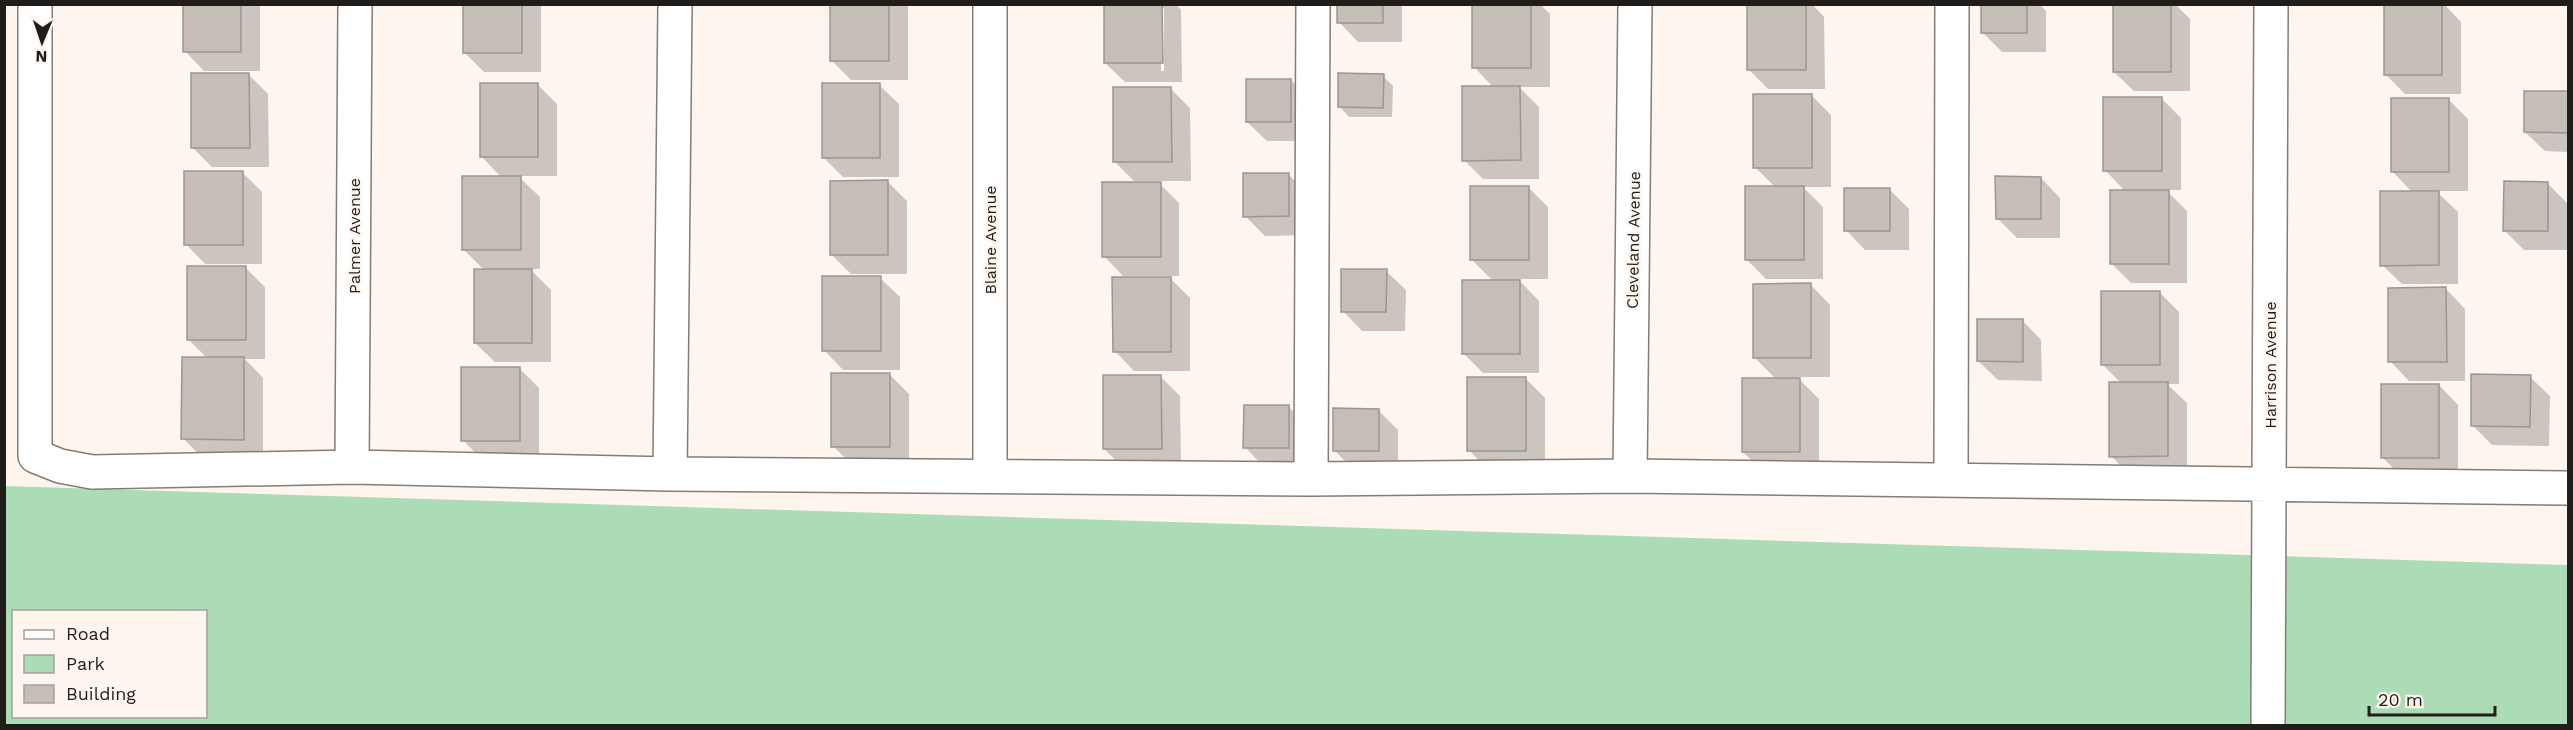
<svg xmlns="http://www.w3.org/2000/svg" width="2573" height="730" viewBox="0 0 2573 730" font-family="'Work Sans',sans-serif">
	<rect width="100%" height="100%" fill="#fff5ef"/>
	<!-- green -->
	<path fill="#abdcb5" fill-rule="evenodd" d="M4,486L2568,565V725H5ZM14,612H206V716H14Z"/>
	<!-- shadow -->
	<path fill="#0003" fill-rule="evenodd" d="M185,4H260V71H204L185,51Z
		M465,4H541V72H484L465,53Z
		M832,4H905L908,7V80H851L832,61Z
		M1105,4H1176L1181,10L1182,82H1125L1105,63ZM1161,8H1164V71H1161Z
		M1338,4H1402V42H1358L1339,22Z
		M1474,4H1540L1550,14V87H1519L1539,107V179H1483L1464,160L1494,88L1474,67Z
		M1748,4H1812L1824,17L1825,89H1768L1749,70Z
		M1982,4H2039L2046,11V52H2002L1982,32Z
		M2114,4H2175L2190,19V91H2134L2114,72Z
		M2385,4H2444L2461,22V94H2405L2385,74Z
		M249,75L268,94L269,167H212L192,147Z
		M1383,76L1393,86L1392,117H1349L1339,106Z
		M1291,80L1310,100V141H1267L1247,122Z
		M537,84L557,104V176H518L540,197V269H530L551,290V362H495L475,343L485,271L464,250L502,178L481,156Z
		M879,85L899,104V177H843L823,157Z
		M1171,89L1190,108L1191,181H1134L1114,161Z
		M2526,93H2568V152L2545,151L2525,132Z
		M1811,95L1831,115V187H1803L1823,207V279H1766L1747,260L1775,187L1755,167Z
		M2161,98L2181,118V190H2166L2187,211V283H2131L2112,264L2126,192L2105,170Z
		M2448,99L2468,119V191H2436L2458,212V284H2402L2382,265L2413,193L2392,171Z
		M242,172L262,192V264H205L186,244Z
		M1289,175L1308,194V235L1265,236L1245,216Z
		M2041,178L2060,198V238H2017L1997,218Z
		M888,182L907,201V274H851L831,254Z
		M2547,183L2567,203V250H2524L2505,231Z
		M1160,184L1179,203V276H1123L1104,256Z
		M1528,187L1548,207V279H1518L1539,301V373H1483L1463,353L1493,281L1472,260Z
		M1890,190L1909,209V250H1865L1846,230Z
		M245,267L265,287V359H245L263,378V459L202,458L183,438L208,359L189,340Z
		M1386,271L1406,290L1405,331H1362L1343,311Z
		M880,278L900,297V370H843L824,350Z
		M1171,279L1190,298V371H1134L1115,351Z
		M1811,285L1830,305V377H1797L1819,399V471H1763L1743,452L1776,379L1754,357Z
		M2446,289L2465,309V381H2409L2390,361Z
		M2159,292L2179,312V384H2167L2187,403V475H2130L2111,456L2122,384L2103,365Z
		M2022,320L2041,340L2042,381L1998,380L1978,361Z
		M519,368L539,388V460H482L463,440Z
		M889,374L909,394V466H853L833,446Z
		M1161,377L1180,396L1181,468H1124L1104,449Z
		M2530,377L2550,396L2549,446L2492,445L2473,426Z
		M1525,378L1545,398V470H1488L1469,450Z
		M2439,385L2458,405V477H2402L2383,458Z
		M1289,407L1308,427V467H1264L1245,447Z
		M1378,410L1398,430V470H1354L1335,451Z"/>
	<!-- building -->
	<path fill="#c4beb6" stroke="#9d968f" stroke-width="1.5" d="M183,4H241V52H183Z
		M463,4H522V53H463Z
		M830,4H889V61H830Z
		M1104,4H1162L1163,63H1104Z
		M1337,4H1383V23H1337Z
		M1472,4H1531V68H1472Z
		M1747,4H1806V70H1747Z
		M1981,4H2027V33H1981Z
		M2113,4H2171V72H2113Z
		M2384,4H2442V75H2384Z
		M191,73H249L250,148H191Z
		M1338,73L1384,74L1383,108L1338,107Z
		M1246,79H1291V122H1246Z
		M480,83H538V157H480Z
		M822,83H880V158H822Z
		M1462,86H1520L1521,160L1462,161Z
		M1113,87H1171L1172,162H1113Z
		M2524,91H2568V133L2524,132Z
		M1753,94H1812V168H1753Z
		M2103,97H2162V171H2103Z
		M2391,98H2449V172H2391Z
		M184,171H243V245H184Z
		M1243,173H1289V216L1243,217Z
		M462,176H521V250H462Z
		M1995,176L2041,177V219H1996Z
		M888,180V255H830V181Z
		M2504,181L2548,182V231H2503Z
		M1102,182H1161V257H1102Z
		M1470,186H1529V260H1470Z
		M1745,186H1804V260H1745Z
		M1844,188H1890V231H1844Z
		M2110,190H2169V264H2110Z
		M2380,191H2439V265L2380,266Z
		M187,266H246V340H187Z
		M474,269H532V343H474Z
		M1341,269H1387L1386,312H1341Z
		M822,276H881V351H822Z
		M1112,277H1171V352H1113Z
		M1462,280H1520V354H1462Z
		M1811,283V358H1753V284Z
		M2446,287L2447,362H2388V288Z
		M2101,291H2160V365H2101Z
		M1977,319H2023V362L1977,361Z
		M182,357H244V440L181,439Z
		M461,367H520V441H461Z
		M831,373H890V447H831Z
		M2471,374L2531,375L2530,427L2471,426Z
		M1103,375H1161L1162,449H1103Z
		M1467,377H1526V451H1467Z
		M1742,378H1800V452H1742Z
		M2109,382H2168V456L2109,457Z
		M2381,384H2439V458H2381Z
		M1244,405H1289V448H1243Z
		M1333,408L1379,409V451H1333Z"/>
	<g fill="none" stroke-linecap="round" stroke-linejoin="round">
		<defs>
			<path id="minor" d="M35,4V456L60,466L92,472L352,467L670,474L1311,479L1630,476L2568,488
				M990,4V475
				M352,467L355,4
				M670,474L675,4
				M1630,476L1635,4
				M1311,479L1313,4
				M1951,480L1952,4
				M2268,726L2271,4"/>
		</defs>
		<!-- minor casing -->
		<use href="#minor" stroke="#847c76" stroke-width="36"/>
		<!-- minor -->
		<use href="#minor" stroke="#fff" stroke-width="33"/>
	</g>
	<g text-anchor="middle" stroke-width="5" stroke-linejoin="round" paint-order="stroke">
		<!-- street labels -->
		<g font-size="16" fill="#201d1b" stroke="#fff5ef">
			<text transform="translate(354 236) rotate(-90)" y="6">Palmer Avenue</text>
			<text transform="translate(990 240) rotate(-90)" y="6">Blaine Avenue</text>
			<text transform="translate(1633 240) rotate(-89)" y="6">Cleveland Avenue</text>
			<text transform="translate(2270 365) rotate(-90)" y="6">Harrison Avenue</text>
		</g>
	</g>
	<!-- border -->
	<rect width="2573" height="730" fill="none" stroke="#201d1b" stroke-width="12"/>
	<!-- legend -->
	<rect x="12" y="610" width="195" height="108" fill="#fff5ef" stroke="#a69f9a" stroke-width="1.5"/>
	<rect x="24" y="630" width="30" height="9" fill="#ffffff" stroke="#a69f9a" stroke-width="1.5"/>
	<text x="66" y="640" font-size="18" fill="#201d1b">Road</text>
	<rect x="24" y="655" width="30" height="18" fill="#abdcb5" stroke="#a69f9a" stroke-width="1.5"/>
	<text x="66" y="670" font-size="18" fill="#201d1b">Park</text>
	<rect x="24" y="685" width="30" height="18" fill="#c4beb6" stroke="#a69f9a" stroke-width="1.5"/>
	<text x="66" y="700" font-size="18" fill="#201d1b">Building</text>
	<!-- north arrow -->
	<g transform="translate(42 42) rotate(182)" stroke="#fff5ef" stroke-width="4.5" paint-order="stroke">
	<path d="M0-4.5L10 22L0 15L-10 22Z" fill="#201d1b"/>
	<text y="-9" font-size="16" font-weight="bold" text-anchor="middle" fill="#201d1b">N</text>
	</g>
	<!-- scale -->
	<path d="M2369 706v9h126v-9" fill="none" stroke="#201d1b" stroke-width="3"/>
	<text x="2378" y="706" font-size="18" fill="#201d1b" stroke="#fff5ef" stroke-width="4.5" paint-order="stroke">20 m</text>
</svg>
